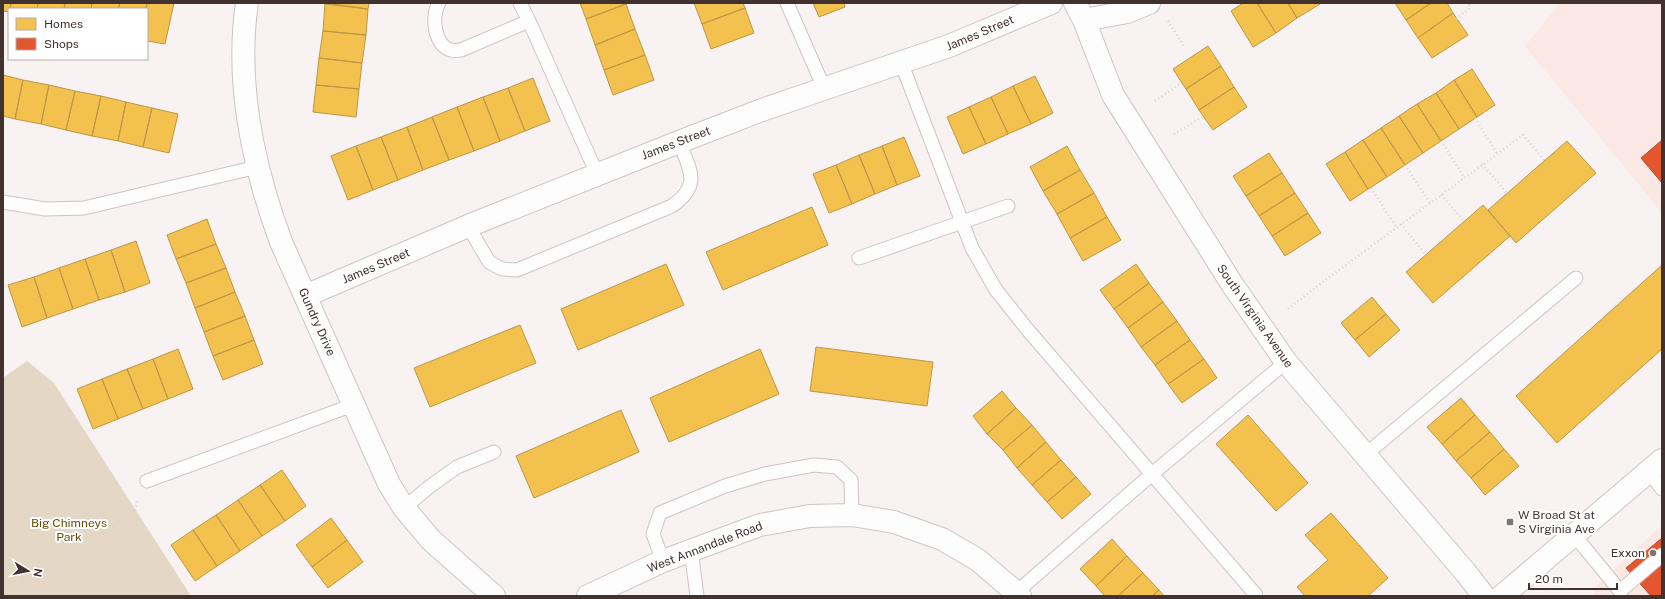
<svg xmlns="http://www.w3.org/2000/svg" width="1665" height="599" viewBox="0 0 1665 599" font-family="'Public Sans',sans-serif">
	<rect width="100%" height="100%" fill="#f8f3f2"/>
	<!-- built -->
	<path fill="#fbe8e4" d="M1560,3H1662V213L1525,46Z
		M1662,525V596H1594L1595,587Z"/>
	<!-- green -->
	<path fill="#e4d7c6" d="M27,361L54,383L191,596H3V378Z"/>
	<!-- homes -->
	<path fill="#f2c14e" stroke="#bd9645" d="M3,3H11L9,12L3,11Z
		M11,3H38L37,9H10Z
		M38,3H65L64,9H37Z
		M65,3H92L91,9H64Z
		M92,3H120L118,9H91Z
		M120,3H147L146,9H118Z
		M147,3H174L165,44L147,41V9H146Z
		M325,3H369L368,9Z
		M580,3H625L626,4L586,19Z
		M694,3H743L745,8L702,24Z
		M813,3H844L845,7L819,17Z
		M1243,3H1257L1276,33L1253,47L1231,11Z
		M1257,3H1288L1297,18L1276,33Z
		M1288,3H1319L1320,4L1297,18Z
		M1395,3H1431L1406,20Z
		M1431,3H1447L1453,13L1418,38L1406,20Z
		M325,4L368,9L366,35L323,31Z
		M626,4L635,29L595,45L586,19Z
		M745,8L754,33L711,49L702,24Z
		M1453,13L1468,35L1432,58L1418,38Z
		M635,29L645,55L604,70L595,45Z
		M323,31L366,35L362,63L319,58Z
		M1208,46L1221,66L1186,89L1173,69Z
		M645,55L654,80L613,95L604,70Z
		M319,58L362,63L359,89L316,85Z
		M1221,66L1234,87L1199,110L1186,89Z
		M1472,69L1495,105L1477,117L1454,80Z
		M3,75L23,80L15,119L3,116Z
		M1035,76L1053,113L1031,124L1013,86Z
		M533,78L550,121L525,131L508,88Z
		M23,80L49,85L41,124L15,119Z
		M1454,80L1477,117L1459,129L1436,93Z
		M49,85L75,91L66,130L41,124Z
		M316,85L359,89L356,117L313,112Z
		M1013,86L1031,124L1008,134L991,97Z
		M1234,87L1247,107L1213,130L1199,110Z
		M508,88L525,131L500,141L483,97Z
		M75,91L101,96L92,136L66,130Z
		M1436,93L1459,129L1441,141L1417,104Z
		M101,96L126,102L118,141L92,136Z
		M483,97L500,141L474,151L457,107Z
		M991,97L1008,134L986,144L969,107Z
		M126,102L152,108L143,147L118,141Z
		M1417,104L1441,141L1423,153L1399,116Z
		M457,107L474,151L449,160L432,117Z
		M969,107L986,144L963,154L947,117Z
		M152,108L178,114L169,153L143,147Z
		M1399,116L1423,153L1405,165L1381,128Z
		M432,117L449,160L423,170L407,127Z
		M407,127L423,170L398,180L381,137Z
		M1381,128L1405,165L1387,177L1363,140Z
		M381,137L398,180L373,190L356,146Z
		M904,137L920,176L897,185L882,146Z
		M1363,140L1387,177L1368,189L1345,152Z
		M1567,141L1596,173L1516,243L1488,210Z
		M356,146L373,190L348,200L331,156Z
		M882,146L897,185L875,194L859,155Z
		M1067,146L1080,170L1043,191L1030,167Z
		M1345,152L1368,189L1350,201L1326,164Z
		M1269,153L1282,173L1246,196L1233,176Z
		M859,155L875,194L852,204L836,165Z
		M836,165L852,204L829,213L813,174Z
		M1080,170L1094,193L1057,214L1043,191Z
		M1282,173L1295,193L1259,216L1246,196Z
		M1094,193L1107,217L1070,238L1057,214Z
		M1295,193L1308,213L1272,236L1259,216Z
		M1483,205L1510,236L1433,303L1406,272Z
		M812,207L828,245L723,290L706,252Z
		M1308,213L1321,233L1285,256L1272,236Z
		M1107,217L1121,240L1083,261L1070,238Z
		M207,219L216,244L176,259L167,235Z
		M136,241L150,283L125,292L111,250Z
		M216,244L226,268L186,283L176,259Z
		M111,250L125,292L99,300L85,259Z
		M85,259L99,300L73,309L59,268Z
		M666,264L684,305L578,350L561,309Z
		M1136,264L1149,283L1114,309L1100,290Z
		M1662,265V349L1557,443L1516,396Z
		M59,268L73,309L47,318L34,277Z
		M226,268L235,292L195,308L186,283Z
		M34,277L47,318L22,327L8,285Z
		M1149,283L1163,302L1128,328L1114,309Z
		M235,292L245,316L204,332L195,308Z
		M1372,297L1386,314L1355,340L1341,323Z
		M1163,302L1177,321L1141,347L1128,328Z
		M1386,314L1400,330L1369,357L1355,340Z
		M245,316L254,340L213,356L204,332Z
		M1177,321L1190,340L1155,365L1141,347Z
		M520,325L536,363L430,407L414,368Z
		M254,340L263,364L223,380L213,356Z
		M1190,340L1204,359L1168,384L1155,365Z
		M816,347L933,362L927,406L810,391Z
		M178,349L193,389L168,399L153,359Z
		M760,349L779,394L669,442L650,398Z
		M153,359L168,399L143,409L127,369Z
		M1204,359L1217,378L1182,403L1168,384Z
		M127,369L143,409L118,419L102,379Z
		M102,379L118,419L93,429L77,389Z
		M1002,391L1016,408L987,434L973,416Z
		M1461,398L1475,415L1442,444L1427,427Z
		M1016,408L1032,425L1003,450L987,434Z
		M621,410L639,452L534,498L516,456Z
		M1248,415L1308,483L1276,511L1216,444Z
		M1475,415L1490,432L1456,461L1442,444Z
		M1032,425L1046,442L1017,468L1003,450Z
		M1490,432L1504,449L1471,478L1456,461Z
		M1046,442L1061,460L1032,485L1017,468Z
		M1504,449L1519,466L1485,495L1471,478Z
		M1061,460L1076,477L1047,502L1032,485Z
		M282,470L306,506L285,521L260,485Z
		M1076,477L1091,494L1062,519L1047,502Z
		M260,485L285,521L262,536L238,500Z
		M238,500L262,536L240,551L216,515Z
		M1331,513L1388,578L1368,596H1305L1297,587L1328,560L1305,535Z
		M216,515L240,551L217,566L193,530Z
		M331,518L347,540L312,567L296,545Z
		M193,530L217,566L195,581L171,545Z
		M1112,539L1127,556L1096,586L1080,569Z
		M347,540L363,562L328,588L312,567Z
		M1127,556L1143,573L1118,596H1105L1096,586Z
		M1143,573L1159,590L1152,596H1118Z
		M1159,590L1164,596H1152Z"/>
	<!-- shops -->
	<path fill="#e4572e" stroke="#b34c2e" d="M1662,140V183L1641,158Z
		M1662,538V596H1651L1626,568Z"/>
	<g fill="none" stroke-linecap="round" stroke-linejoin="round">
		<defs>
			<path id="service" d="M439,3C431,15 434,46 451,50C454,51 458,50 461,50L529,21L520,3
				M787,3L824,88
				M529,21L597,174
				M901,62L972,248L996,290L1027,329L1256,595
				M3,202L45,209L84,208L257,167
				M468,226L489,262L502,269L517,270L672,206C702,185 690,170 679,142
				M859,258L1008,206
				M1365,455L1576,278
				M1649,472L1662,489
				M147,481L353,405
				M404,508L429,487L457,467L494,452
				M1575,536L1620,591
				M691,550L697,596
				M663,561L653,534L660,513L725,486L765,474L814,465L837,467L851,480L852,515
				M1012,596L1152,474L1286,362
				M1621,596L1620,591L1662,555"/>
			<path id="minor" d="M247,3C235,84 253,166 281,242L389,484L404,508L431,540L494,596
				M1075,3L1084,20L1113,95L1232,284L1286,362L1466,573L1484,596
				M1084,20L1127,12L1149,3
				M305,296L468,226L679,142L762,110L949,46L1051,3"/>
			<path id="tertiary" d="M588,596L663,561L760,525L810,516L852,515L894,522L942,539L978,560L1020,596"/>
			<path id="primary" d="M1502,596L1662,460"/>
		</defs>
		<!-- service casing -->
		<use href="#service" stroke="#cdc4c2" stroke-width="15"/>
		<!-- minor casing -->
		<use href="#minor" stroke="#cdc4c2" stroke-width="24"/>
		<!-- tertiary casing -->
		<use href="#tertiary" stroke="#cdc4c2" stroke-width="24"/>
		<!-- primary casing -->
		<use href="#primary" stroke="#cdc4c2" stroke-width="24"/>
		<!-- path -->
		<path stroke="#d7d4d4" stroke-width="2.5" stroke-dasharray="1 3" stroke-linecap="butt" d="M1456,19L1469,9V3
			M1168,21L1184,46
			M1155,101L1181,83
			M1475,118L1497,153
			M1174,134L1204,116
			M1441,141L1464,177
			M1482,164L1507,193
			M1405,165L1430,203
			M1371,188L1397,228
			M1441,195L1464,221
			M1401,224L1426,255
			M1288,309L1324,281L1523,135L1545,161
			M3,561L18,571L24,580
			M20,596L24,580L135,511L137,503L136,499"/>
		<!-- service -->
		<use href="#service" stroke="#fefdfd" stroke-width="13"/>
		<!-- minor -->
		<use href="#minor" stroke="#fefdfd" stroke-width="22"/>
		<!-- tertiary -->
		<use href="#tertiary" stroke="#fefdfd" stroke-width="22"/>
		<!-- primary -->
		<use href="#primary" stroke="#fefdfd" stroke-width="22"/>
	</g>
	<!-- markers -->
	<g fill="#827673" stroke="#fff" stroke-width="1.5">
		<rect x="1506" y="518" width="8" height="8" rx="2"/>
		<circle cx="1653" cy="553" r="4"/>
	</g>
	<g text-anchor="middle" stroke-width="4" stroke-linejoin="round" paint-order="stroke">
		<!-- street labels -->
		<g font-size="12" fill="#42322f" stroke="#fff">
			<text transform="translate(980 33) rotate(-23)" y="4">James Street</text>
			<text transform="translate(676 143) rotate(-21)" y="4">James Street</text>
			<text transform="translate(376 266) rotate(-23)" y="4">James Street</text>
			<text transform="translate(1255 316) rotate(55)" y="4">South Virginia Avenue</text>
			<text transform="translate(317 322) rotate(66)" y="4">Gundry Drive</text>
			<text transform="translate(705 547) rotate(-21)" y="4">West Annandale Road</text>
		</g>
		<!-- poi labels -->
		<g font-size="12" fill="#42322f" stroke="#fff" text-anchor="start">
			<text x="1518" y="519">W Broad St at<tspan x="1518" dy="14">S Virginia Ave</tspan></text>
			<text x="1645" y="557" text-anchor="end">Exxon</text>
		</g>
		<!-- park labels -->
		<g font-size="12" fill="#6b4c0b" stroke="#fff">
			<text x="69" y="527">Big Chimneys<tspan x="69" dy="14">Park</tspan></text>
		</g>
	</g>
	<!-- border -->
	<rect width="1665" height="599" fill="none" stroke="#42322f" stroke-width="8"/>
	<!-- legend -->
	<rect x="8" y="8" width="140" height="52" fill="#ffffff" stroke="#b3adac"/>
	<rect x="16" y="18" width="20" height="12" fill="#f2c14e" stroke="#b3adac"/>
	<text x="44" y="28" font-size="12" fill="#42322f">Homes</text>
	<rect x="16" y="38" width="20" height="12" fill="#e4572e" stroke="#b3adac"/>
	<text x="44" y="48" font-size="12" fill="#42322f">Shops</text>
	<!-- north arrow -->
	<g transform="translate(28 571) rotate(100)" stroke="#ffffff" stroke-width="3" paint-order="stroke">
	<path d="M0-3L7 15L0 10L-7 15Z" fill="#42322f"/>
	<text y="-6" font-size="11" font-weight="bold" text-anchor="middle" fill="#42322f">N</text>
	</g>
	<!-- scale -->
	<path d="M1529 583v6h88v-6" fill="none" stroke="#42322f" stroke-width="2"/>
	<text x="1535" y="583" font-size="12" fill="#42322f" stroke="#ffffff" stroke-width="3" paint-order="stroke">20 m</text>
</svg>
